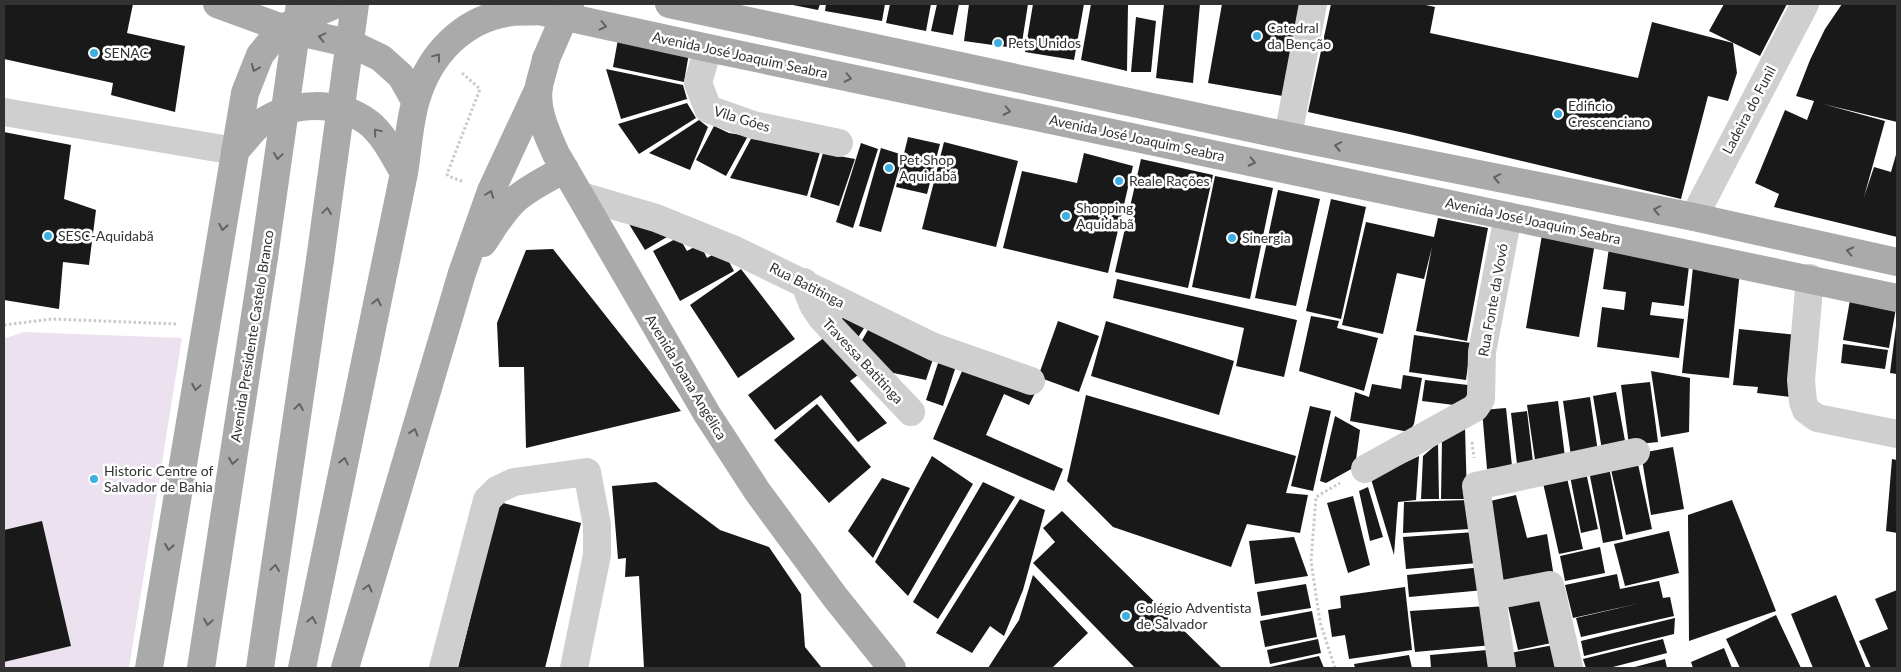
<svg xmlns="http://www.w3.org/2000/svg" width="1901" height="672" viewBox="0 0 1901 672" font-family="Lato,sans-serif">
	<rect width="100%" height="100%" fill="#fff"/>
	<!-- green -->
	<path fill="#ece1ee" d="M23,332L182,338L129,668H4V662L71,646L42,522L4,530V339Z"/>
	<!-- building -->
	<path fill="#191919" d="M4,4H133L127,33L185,46L175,112L111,95L113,83L4,59Z
		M788,4H820L818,10Z
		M826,4H885L882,21L825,11Z
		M890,4H931L926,31L886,23Z
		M937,4H959L953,35L931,31Z
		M969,4H1028L1021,49L964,41Z
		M1033,4H1084L1074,60L1025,52Z
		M1091,4H1128L1127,71L1081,60Z
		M1164,4H1200L1193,83L1156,78Z
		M1222,4H1304L1288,97L1208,83Z
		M1331,4H1421L1435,7L1430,33L1638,78L1652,22L1733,43L1737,73L1728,101L1708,96L1681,199L1409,134L1308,112Z
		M1724,4H1787L1760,56L1709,31Z
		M1842,4H1897V122L1823,104L1885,121L1864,197L1874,167L1891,172L1897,151V237L1774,207L1779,194L1755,183L1785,110L1807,120L1814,101L1796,96L1810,60L1825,29Z
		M1136,17L1156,21L1151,72H1131Z
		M618,39L689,53L684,82L613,67Z
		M606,69L683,85L687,99L621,119Z
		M687,103L696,118L639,154L618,124Z
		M699,120L708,127L690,170L649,153Z
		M714,126L729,133L748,136L726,176L696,160Z
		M4,132L71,145L64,199L96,210L89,265L63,262L59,309L4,300Z
		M752,137L820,152L807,196L730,178Z
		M908,137L940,144L927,194L896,187Z
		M944,142L1018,161L996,247L922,229Z
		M861,143L878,149L853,228L836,222Z
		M881,148L903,155L881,232L859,226Z
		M823,153L855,159L839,206L810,197Z
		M1084,153L1133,166L1108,273L1003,248L1022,171L1077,183Z
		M1141,159L1213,175L1188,288L1115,272Z
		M1215,176L1273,188L1250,299L1192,287Z
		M1278,190L1320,199L1296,306L1255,298Z
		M1331,199L1366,207L1341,319L1306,311Z
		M624,216L667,237L645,250Z
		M1438,218L1488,228L1467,341L1416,331L1432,247L1424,279L1397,273L1383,334L1342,325L1366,222L1434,237Z
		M1542,235L1595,243L1579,337L1526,328Z
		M679,237L687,251L700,244L707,258L722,249L734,271L680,301L653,251Z
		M1609,248L1690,258L1684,306L1652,302L1650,315L1684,319L1679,358L1597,347L1602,307L1624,310L1626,292L1603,289Z
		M553,249L681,411L526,448L524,367H499L497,323L526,250Z
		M1693,267L1740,271L1729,378L1682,373Z
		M741,269L795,339L738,378L690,305Z
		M1117,279L1297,320L1284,377L1236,366L1244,328L1113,298Z
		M1850,300L1896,308L1889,348L1843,340Z
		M848,312L868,322L853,345L835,326Z
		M1311,316L1339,321L1337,328L1378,338L1364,391L1299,371Z
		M1058,321L1099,336L1079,392L1038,377Z
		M1106,321L1234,361L1219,415L1091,376Z
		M1896,326H1897V374L1890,373Z
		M869,328L935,353L926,380L889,372L857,349Z
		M1739,329L1797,335L1791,397L1757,393L1758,387L1733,385Z
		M833,331L866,369L850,381L887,423L858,442L821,395L775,430L748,395Z
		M1414,335L1471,343L1466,380L1409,372Z
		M1843,344L1888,350L1885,369L1841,363Z
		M940,357L957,363L943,406L926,400Z
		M965,364L1036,391L1029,405L1004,394L986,435L1063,469L1054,491L933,439Z
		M1651,371L1690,378L1689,432L1661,437Z
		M1403,375L1422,378L1414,424L1409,432L1350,421L1355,392L1369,397L1372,384L1401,389Z
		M1425,380L1468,385L1467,397L1454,405L1422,401Z
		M1650,382L1658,442L1629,445L1621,385Z
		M1616,392L1626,446L1602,450L1593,396Z
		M1086,395L1296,456L1286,493L1308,495L1300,533L1247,524L1231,567L1113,527L1067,481Z
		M1590,397L1598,452L1571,456L1563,401Z
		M1558,401L1565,457L1535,460L1527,405Z
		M817,404L871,467L829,503L774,440Z
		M1310,406L1331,411L1313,491L1291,486Z
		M1506,408L1512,466L1487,469L1482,410Z
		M1527,411L1533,462L1517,464L1511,413Z
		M1335,416L1360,430L1355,467L1326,483L1320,481Z
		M1465,427L1467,499H1441L1442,440Z
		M1438,443L1439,499H1421L1423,456Z
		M1673,447L1684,509L1651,515L1641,453Z
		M932,456L973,484L908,596L875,562Z
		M1419,456L1416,500L1398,502L1394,555L1371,479Z
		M1892,459L1897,460V533L1886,531Z
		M1638,464L1652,529L1626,535L1611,470Z
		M1609,467L1623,539L1603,543L1589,471Z
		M1586,472L1598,529L1581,533L1570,476Z
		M882,478L910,488L873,558L848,531Z
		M1567,478L1583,549L1559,554L1543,483Z
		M656,482L720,530L769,547L801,594L805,647L822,668H644L639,576L625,577L626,558L618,559L612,486Z
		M983,482L1015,497L938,619L913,602Z
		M1368,487L1383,537L1370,541L1359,491Z
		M1516,495L1527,538L1547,534L1554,577L1503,587L1486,502Z
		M1353,496L1370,565L1348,573L1327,503Z
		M1020,499L1045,510L1023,590L1004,636L990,626L972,653L936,633Z
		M1468,500L1470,529L1403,533L1404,502Z
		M1732,500L1776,611L1689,641L1688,515Z
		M499,502L581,523L545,668H458Z
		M1062,511L1222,668H1135L1033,563L1055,542L1043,528Z
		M42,521L71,646L4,662V530Z
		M1669,531L1679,573L1625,586L1614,544Z
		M1475,532L1478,563L1406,569L1403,537Z
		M1294,537L1308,576L1255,584L1249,541Z
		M1600,547L1605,573L1565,581L1560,556Z
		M1482,567L1484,590L1409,597L1407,575Z
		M1617,574L1620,589L1659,581L1663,598L1670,597L1674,616L1581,637L1576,618L1641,603L1573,618L1565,585Z
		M1033,575L1088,633L1052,668H988L1019,620Z
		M1306,584L1311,608L1261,616L1257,592Z
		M1405,587L1412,650L1349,659L1345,635L1332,637L1328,610L1341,608L1340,596Z
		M1897,590V668H1871L1859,641L1888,629L1875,599Z
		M1836,595L1866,668H1813L1791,614Z
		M1546,597L1556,642L1518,650L1508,606Z
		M1487,606L1493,645L1415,652L1410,611Z
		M1312,611L1317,637L1265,647L1260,621Z
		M1776,615L1801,668H1740L1726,639Z
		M1675,618L1674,634L1584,656L1581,641Z
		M1318,639L1321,653L1270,664L1267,650Z
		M1663,639L1667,653L1609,668H1586L1583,659Z
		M1554,645L1558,668H1512L1510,653Z
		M1724,648L1732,668H1693L1691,662Z
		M1487,650L1490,668H1431L1430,655Z
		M1409,655L1412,668H1355L1354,664Z
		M1319,656L1324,668H1271L1270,667Z
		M1665,659L1667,668H1631Z"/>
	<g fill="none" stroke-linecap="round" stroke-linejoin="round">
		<!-- path -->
		<path stroke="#c9c9c9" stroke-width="3" stroke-dasharray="2.5 2.5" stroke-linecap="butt" d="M462,73L480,89L447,174L448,176L464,182
			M4,325L52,319L178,324
			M1472,442L1474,458
			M1335,668L1320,622L1311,561L1316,497L1340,483"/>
		<!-- minor -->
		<path stroke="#cfcfcf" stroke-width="28" d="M708,48L698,83L708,109L753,125L839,143
			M4,112L235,151
			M1288,136L1313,4
			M581,196L656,218L735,250L934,347L1031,381
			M1694,217L1805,4
			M1810,278L1801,380L1803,402L1806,410L1817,418L1897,434
			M804,282L813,305L821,317L911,412
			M1365,469L1475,408L1481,399L1482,352L1508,216
			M1493,596L1550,585L1569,668
			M443,668L487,500L497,490L514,482L587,472L597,525V555L574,668
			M1502,668L1476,486L1636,452"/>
		<!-- major -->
		<path stroke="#aaa" stroke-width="28" d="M217,4L282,28L352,44L381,58L401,76L415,101
			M669,4L1288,136L1694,217L1897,262
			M546,59C544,68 541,77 539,86C535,109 547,134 556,154L707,414L757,491L835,597L892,668
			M235,151C244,142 252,130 261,123C292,101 338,100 369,123C384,135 394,156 404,173
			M483,243C493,228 503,210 517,198C532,186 548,178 565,169
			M149,668L245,93L260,55L282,28L337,4
			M201,668L264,257
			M260,668L320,260
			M302,668L404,173C408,149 409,123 416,100C429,55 463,18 512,12C520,11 530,12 539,11L708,48L1897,298
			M345,668L462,273L491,191L539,88"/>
		<!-- major-bridge -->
		<path stroke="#aaa" stroke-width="28" d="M546,59L570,4
			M264,257L300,4
			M320,260L355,4"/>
	</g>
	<!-- one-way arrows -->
	<defs><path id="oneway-chevron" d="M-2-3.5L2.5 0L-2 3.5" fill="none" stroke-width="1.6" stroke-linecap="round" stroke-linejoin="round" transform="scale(1.25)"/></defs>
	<g stroke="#626262">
		<use href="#oneway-chevron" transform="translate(603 26) rotate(13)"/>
		<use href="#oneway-chevron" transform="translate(322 37) rotate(-167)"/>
		<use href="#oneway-chevron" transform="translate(437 57) rotate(-53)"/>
		<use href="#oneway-chevron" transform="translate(255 68) rotate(112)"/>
		<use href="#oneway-chevron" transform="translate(848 78) rotate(12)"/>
		<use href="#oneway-chevron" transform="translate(1007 111) rotate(12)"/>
		<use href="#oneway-chevron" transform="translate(377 132) rotate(-130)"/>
		<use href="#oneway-chevron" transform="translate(1338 146) rotate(-169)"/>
		<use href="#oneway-chevron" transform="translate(278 156) rotate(98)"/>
		<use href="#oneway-chevron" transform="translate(1252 162) rotate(12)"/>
		<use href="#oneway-chevron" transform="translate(1497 178) rotate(-169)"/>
		<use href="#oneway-chevron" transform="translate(490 194) rotate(-69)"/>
		<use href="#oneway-chevron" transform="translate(1657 210) rotate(-169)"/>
		<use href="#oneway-chevron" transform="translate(327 211) rotate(-82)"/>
		<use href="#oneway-chevron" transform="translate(223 227) rotate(100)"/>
		<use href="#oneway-chevron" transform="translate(1850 251) rotate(-168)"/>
		<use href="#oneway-chevron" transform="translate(377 302) rotate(-78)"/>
		<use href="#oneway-chevron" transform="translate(196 387) rotate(100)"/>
		<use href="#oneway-chevron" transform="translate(299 407) rotate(-82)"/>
		<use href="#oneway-chevron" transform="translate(414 432) rotate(-73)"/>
		<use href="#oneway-chevron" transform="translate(233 461) rotate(99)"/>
		<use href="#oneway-chevron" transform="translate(344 461) rotate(-78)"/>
		<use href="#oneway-chevron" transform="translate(169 547) rotate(99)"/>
		<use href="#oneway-chevron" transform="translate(275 568) rotate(-82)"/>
		<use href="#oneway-chevron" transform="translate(368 588) rotate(-74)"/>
		<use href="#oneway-chevron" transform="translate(312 620) rotate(-79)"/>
		<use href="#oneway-chevron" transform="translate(208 622) rotate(99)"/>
	</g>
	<!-- markers -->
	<g fill="#3dafe0" stroke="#fff" stroke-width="2">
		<circle cx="1257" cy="36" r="5"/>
		<circle cx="998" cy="43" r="5"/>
		<circle cx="94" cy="53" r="5"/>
		<circle cx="1558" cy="114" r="5"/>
		<circle cx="889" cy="168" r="5"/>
		<circle cx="1119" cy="181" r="5"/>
		<circle cx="1066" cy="216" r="5"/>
		<circle cx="48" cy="236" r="5"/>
		<circle cx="1232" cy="238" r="5"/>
		<circle cx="94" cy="479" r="5"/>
		<circle cx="1126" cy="616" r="5"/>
	</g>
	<g text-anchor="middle" stroke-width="5" stroke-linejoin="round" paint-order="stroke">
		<!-- poi labels -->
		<g font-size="14" fill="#323232" stroke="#fff" text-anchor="start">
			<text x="1267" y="33">Catedral<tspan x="1267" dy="16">da Benção</tspan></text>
			<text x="1008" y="48">Pets Unidos</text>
			<text x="104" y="58">SENAC</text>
			<text x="1568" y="111">Edificio<tspan x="1568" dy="16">Crescenciano</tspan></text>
			<text x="899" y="165">Pet Shop<tspan x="899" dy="16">Aquidabã</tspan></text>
			<text x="1129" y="186">Reale Rações</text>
			<text x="1076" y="213">Shopping<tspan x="1076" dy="16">Aquidabã</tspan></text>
			<text x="58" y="241">SESC-Aquidabã</text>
			<text x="1242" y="243">Sinergia</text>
			<text x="104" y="476">Historic Centre of<tspan x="104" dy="16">Salvador de Bahia</tspan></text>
			<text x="1136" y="613">Colégio Adventista<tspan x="1136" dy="16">de Salvador</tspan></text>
		</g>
		<!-- street labels -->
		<g font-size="14" fill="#323232" stroke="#fff">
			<text transform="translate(740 55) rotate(12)" y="5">Avenida José Joaquim Seabra</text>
			<text transform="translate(1749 110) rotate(-62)" y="5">Ladeira do Funil</text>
			<text transform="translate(742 119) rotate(17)" y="5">Vila Góes</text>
			<text transform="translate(1137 138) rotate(12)" y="5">Avenida José Joaquim Seabra</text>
			<text transform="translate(1533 221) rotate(12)" y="5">Avenida José Joaquim Seabra</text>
			<text transform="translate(807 285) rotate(27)" y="5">Rua Batitinga</text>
			<text transform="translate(1493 300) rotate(-80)" y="5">Rua Fonte da Vovó</text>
			<text transform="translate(252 336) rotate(-81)" y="5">Avenida Presidente Castelo Branco</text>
			<text transform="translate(863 361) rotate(47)" y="5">Travessa Batitinga</text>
			<text transform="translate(686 377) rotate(59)" y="5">Avenida Joana Angélica</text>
		</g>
	</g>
	<!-- border -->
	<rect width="1901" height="672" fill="none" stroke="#323232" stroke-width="10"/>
</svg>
